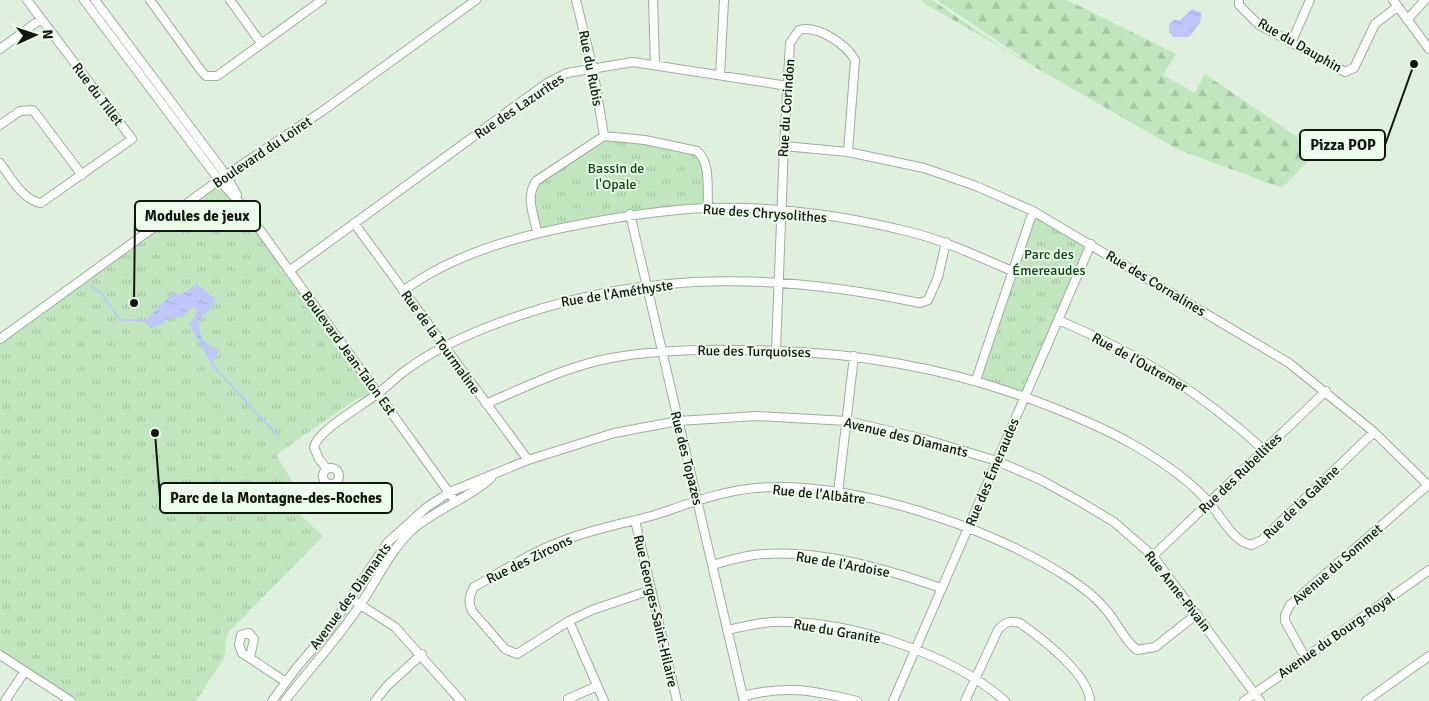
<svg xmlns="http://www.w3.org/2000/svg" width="1429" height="701" viewBox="0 0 1429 701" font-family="Signika,sans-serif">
	<defs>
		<pattern id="forest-firs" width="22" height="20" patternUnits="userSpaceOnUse" patternTransform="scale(1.25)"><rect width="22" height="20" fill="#c1e6bf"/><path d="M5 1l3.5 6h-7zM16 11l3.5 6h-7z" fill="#a5c5a3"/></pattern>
		<pattern id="park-tufts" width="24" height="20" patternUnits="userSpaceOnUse" patternTransform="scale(1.25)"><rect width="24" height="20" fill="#c1e6bf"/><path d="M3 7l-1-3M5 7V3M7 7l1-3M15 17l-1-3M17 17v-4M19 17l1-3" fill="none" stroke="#a5c5a3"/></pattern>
		<pattern id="water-ripples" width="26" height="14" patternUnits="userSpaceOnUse" patternTransform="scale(1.25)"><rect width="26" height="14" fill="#bfc7fa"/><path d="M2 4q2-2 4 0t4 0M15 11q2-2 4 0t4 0" fill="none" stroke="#a3aad5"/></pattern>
	</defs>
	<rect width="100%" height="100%" fill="#dff1de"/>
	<!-- forest -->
	<path fill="url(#forest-firs)" d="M921,0H932L1000,46L1032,64L937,0H1067L1176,54L1163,75L1195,93L1205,74L1318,151L1282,188L1179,150L927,5Z"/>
	<!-- park -->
	<path fill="url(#park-tufts)" d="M604,136L701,154L708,208L537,232L531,190L536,181Z
		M219,180L379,393L358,398L276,455L300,493L293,508L323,536L227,634L224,658L196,701H71L0,655V339Z
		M1033,211L1091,244L1025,397L976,380Z"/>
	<!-- water -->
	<path fill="url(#water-ripples)" d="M1192,9L1202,13L1200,23L1189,37H1173L1169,32V24L1174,20H1180Z
		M197,284L215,299L214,306L200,319C197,337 203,343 219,350L212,365L189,324L195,317L197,310L194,307L188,310L184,316L167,319L161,325L151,328L145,321L173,293L180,295Z"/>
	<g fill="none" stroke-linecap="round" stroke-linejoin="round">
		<!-- stream -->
		<path stroke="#bfc7fa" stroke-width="2" d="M91,286L102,294L120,320L145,321
			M212,365L278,436"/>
		<defs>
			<path id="minor" d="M84,0L219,180L242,205L455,501
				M95,0L226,175L237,195
				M150,0L202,72L206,76H217L322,0
				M230,0L261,43
				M576,0L593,69L604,136
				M653,0L655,64
				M1239,0V5L1258,24L1345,72L1354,68L1375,24L1397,7
				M1393,0L1429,49
				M1407,20L1425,0
				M1292,41L1310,0
				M0,49L41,19
				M720,75L724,0
				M0,125L20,111L33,110L82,175
				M784,146L848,152L924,168L976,186L1033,211L1289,363L1374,432L1429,486
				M0,163C10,176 23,201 41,203L132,139L27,0
				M630,214L744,701
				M354,223L528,460
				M537,232C534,214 525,198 536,181L604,136L645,140L697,151C711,162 707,191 708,208
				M289,271L547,83L567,73L633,62L788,86
				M403,291C451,255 514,237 572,226C617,217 661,210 707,208C773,206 846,216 910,232C946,241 979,257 1012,271
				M1058,320C1139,354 1199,391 1264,450
				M0,339L219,180L321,112L476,0
				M776,350L784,146L790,43L799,30C818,25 846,44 855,60L848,152
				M976,380L1033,211
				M486,404C527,386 568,366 611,358C654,350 700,349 744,350C852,351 949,367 1049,406C1077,417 1106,429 1132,444C1160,460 1190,480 1211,505C1222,518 1234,542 1251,545L1262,540L1374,432
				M323 476a8 8 0 1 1 16 0a8 8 0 1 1-16 0Z
				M327,469L319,459L314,447C318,430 362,406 377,394C388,386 397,376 409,368C442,344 482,328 521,315C654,270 784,274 920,303L928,300L938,277L946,242
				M838,493L854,356
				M635,520L677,701
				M1153,556L1326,391
				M713,565C726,561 740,557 754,555C816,548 883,568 941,588
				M651,590L592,610L569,621L517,654L505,649L472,611C468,602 469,596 474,587C501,572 528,554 557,543C588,530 622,524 655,515C688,504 721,491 756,488C848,480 988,526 1064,575C1080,585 1096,597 1107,611C1118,624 1124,640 1137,650L1155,647L1197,614
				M356,602L395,627L461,701
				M569,621L604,701
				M727,630C742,627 757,623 772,622C845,619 951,653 1005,701
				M0,655L71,701
				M250,657L254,639L249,633L241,635L239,645L242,653L286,682
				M1305,657L1285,621V615L1290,605L1428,485
				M743,696C788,685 812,690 857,701
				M568,699L597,686
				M5,701L25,671
				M272,701L297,667L329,630L387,543L427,507L450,492L528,460L614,433L678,421L757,416L847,421L924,439L997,461L1041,480L1079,501L1114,522L1153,556L1260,701
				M285,701C309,669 338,639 360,605C378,579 389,552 412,530C436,509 468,499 491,478
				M375,701L388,685L422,654
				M893,701L1091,244
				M965,701L998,630C1005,622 1010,620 1020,623C1041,638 1088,673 1090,701
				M1244,701L1429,570
				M1366,701L1429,656"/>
		</defs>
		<!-- minor casing -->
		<use href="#minor" stroke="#9dae9c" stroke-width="10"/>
		<!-- minor -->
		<use href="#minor" stroke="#fff" stroke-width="8"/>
	</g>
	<g text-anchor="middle" stroke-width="4" stroke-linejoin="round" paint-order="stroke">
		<!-- street labels -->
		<g font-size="14" fill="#101610" stroke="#ecfeeb">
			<text transform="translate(1300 45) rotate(30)" y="5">Rue du Dauphin</text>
			<text transform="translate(591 68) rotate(79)" y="5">Rue du Rubis</text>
			<text transform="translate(98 94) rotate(53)" y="5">Rue du Tillet</text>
			<text transform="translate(519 106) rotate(-34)" y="5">Rue des Lazurites</text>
			<text transform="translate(786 108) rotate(-86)" y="5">Rue du Corindon</text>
			<text transform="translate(262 152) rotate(-34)" y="5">Boulevard du Loiret</text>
			<text transform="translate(765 213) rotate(4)" y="5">Rue des Chrysolithes</text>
			<text transform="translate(1156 283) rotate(31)" y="5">Rue des Cornalines</text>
			<text transform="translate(617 293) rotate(-9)" y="5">Rue de l'Améthyste</text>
			<text transform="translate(441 342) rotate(54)" y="5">Rue de la Tourmaline</text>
			<text transform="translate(754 351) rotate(1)" y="5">Rue des Turquoises</text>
			<text transform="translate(349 353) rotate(54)" y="5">Boulevard Jean-Talon Est</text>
			<text transform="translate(1140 362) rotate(29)" y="5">Rue de l'Outremer</text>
			<text transform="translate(906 437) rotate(14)" y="5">Avenue des Diamants</text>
			<text transform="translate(687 458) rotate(76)" y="5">Rue des Topazes</text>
			<text transform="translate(992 472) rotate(-67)" y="5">Rue des Émeraudes</text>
			<text transform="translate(1240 473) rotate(-44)" y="5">Rue des Rubellites</text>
			<text transform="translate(819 494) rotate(6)" y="5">Rue de l'Albâtre</text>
			<text transform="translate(1301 502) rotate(-44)" y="5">Rue de la Galène</text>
			<text transform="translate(529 559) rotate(-26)" y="5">Rue des Zircons</text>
			<text transform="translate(843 564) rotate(10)" y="5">Rue de l'Ardoise</text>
			<text transform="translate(1337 564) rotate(-41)" y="5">Avenue du Sommet</text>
			<text transform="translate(1178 591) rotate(52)" y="5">Rue Anne-Pivain</text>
			<text transform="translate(350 596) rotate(-54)" y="5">Avenue des Diamants</text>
			<text transform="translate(656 611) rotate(77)" y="5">Rue Georges-Saint-Hilaire</text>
			<text transform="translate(837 631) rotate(10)" y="5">Rue du Granite</text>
			<text transform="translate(1336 635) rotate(-35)" y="5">Avenue du Bourg-Royal</text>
		</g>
		<!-- park labels -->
		<g font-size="14" fill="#08450f" stroke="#ecfeeb">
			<text x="616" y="173">Bassin de<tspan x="616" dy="16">l'Opale</tspan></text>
			<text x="1049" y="259">Parc des<tspan x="1049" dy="16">Émereaudes</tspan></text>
		</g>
	</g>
	<!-- callouts -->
	<path fill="none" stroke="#101610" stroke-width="2" d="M1414 64L1385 145M134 303L135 216M155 433L160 498"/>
	<g fill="#101610" stroke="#ecfeeb" stroke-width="2">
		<circle cx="1414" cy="64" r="5"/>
		<circle cx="134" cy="303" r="5"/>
		<circle cx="155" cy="433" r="5"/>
	</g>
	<g fill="#ecfeeb" stroke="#101610" stroke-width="2">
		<rect x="1300" y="130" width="85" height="30" rx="5"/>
		<rect x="135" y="201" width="125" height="30" rx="5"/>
		<rect x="160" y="483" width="232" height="30" rx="5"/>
	</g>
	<g font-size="15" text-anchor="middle" font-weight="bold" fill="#101610">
		<text x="1343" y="150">Pizza POP</text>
		<text x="197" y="221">Modules de jeux</text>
		<text x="276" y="503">Parc de la Montagne-des-Roches</text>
	</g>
	<!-- north arrow -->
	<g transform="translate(35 35) rotate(87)" stroke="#ecfeeb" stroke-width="4" paint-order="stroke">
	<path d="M0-4L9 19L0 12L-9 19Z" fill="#101610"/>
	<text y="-8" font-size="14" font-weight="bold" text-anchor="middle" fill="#101610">N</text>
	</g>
</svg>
